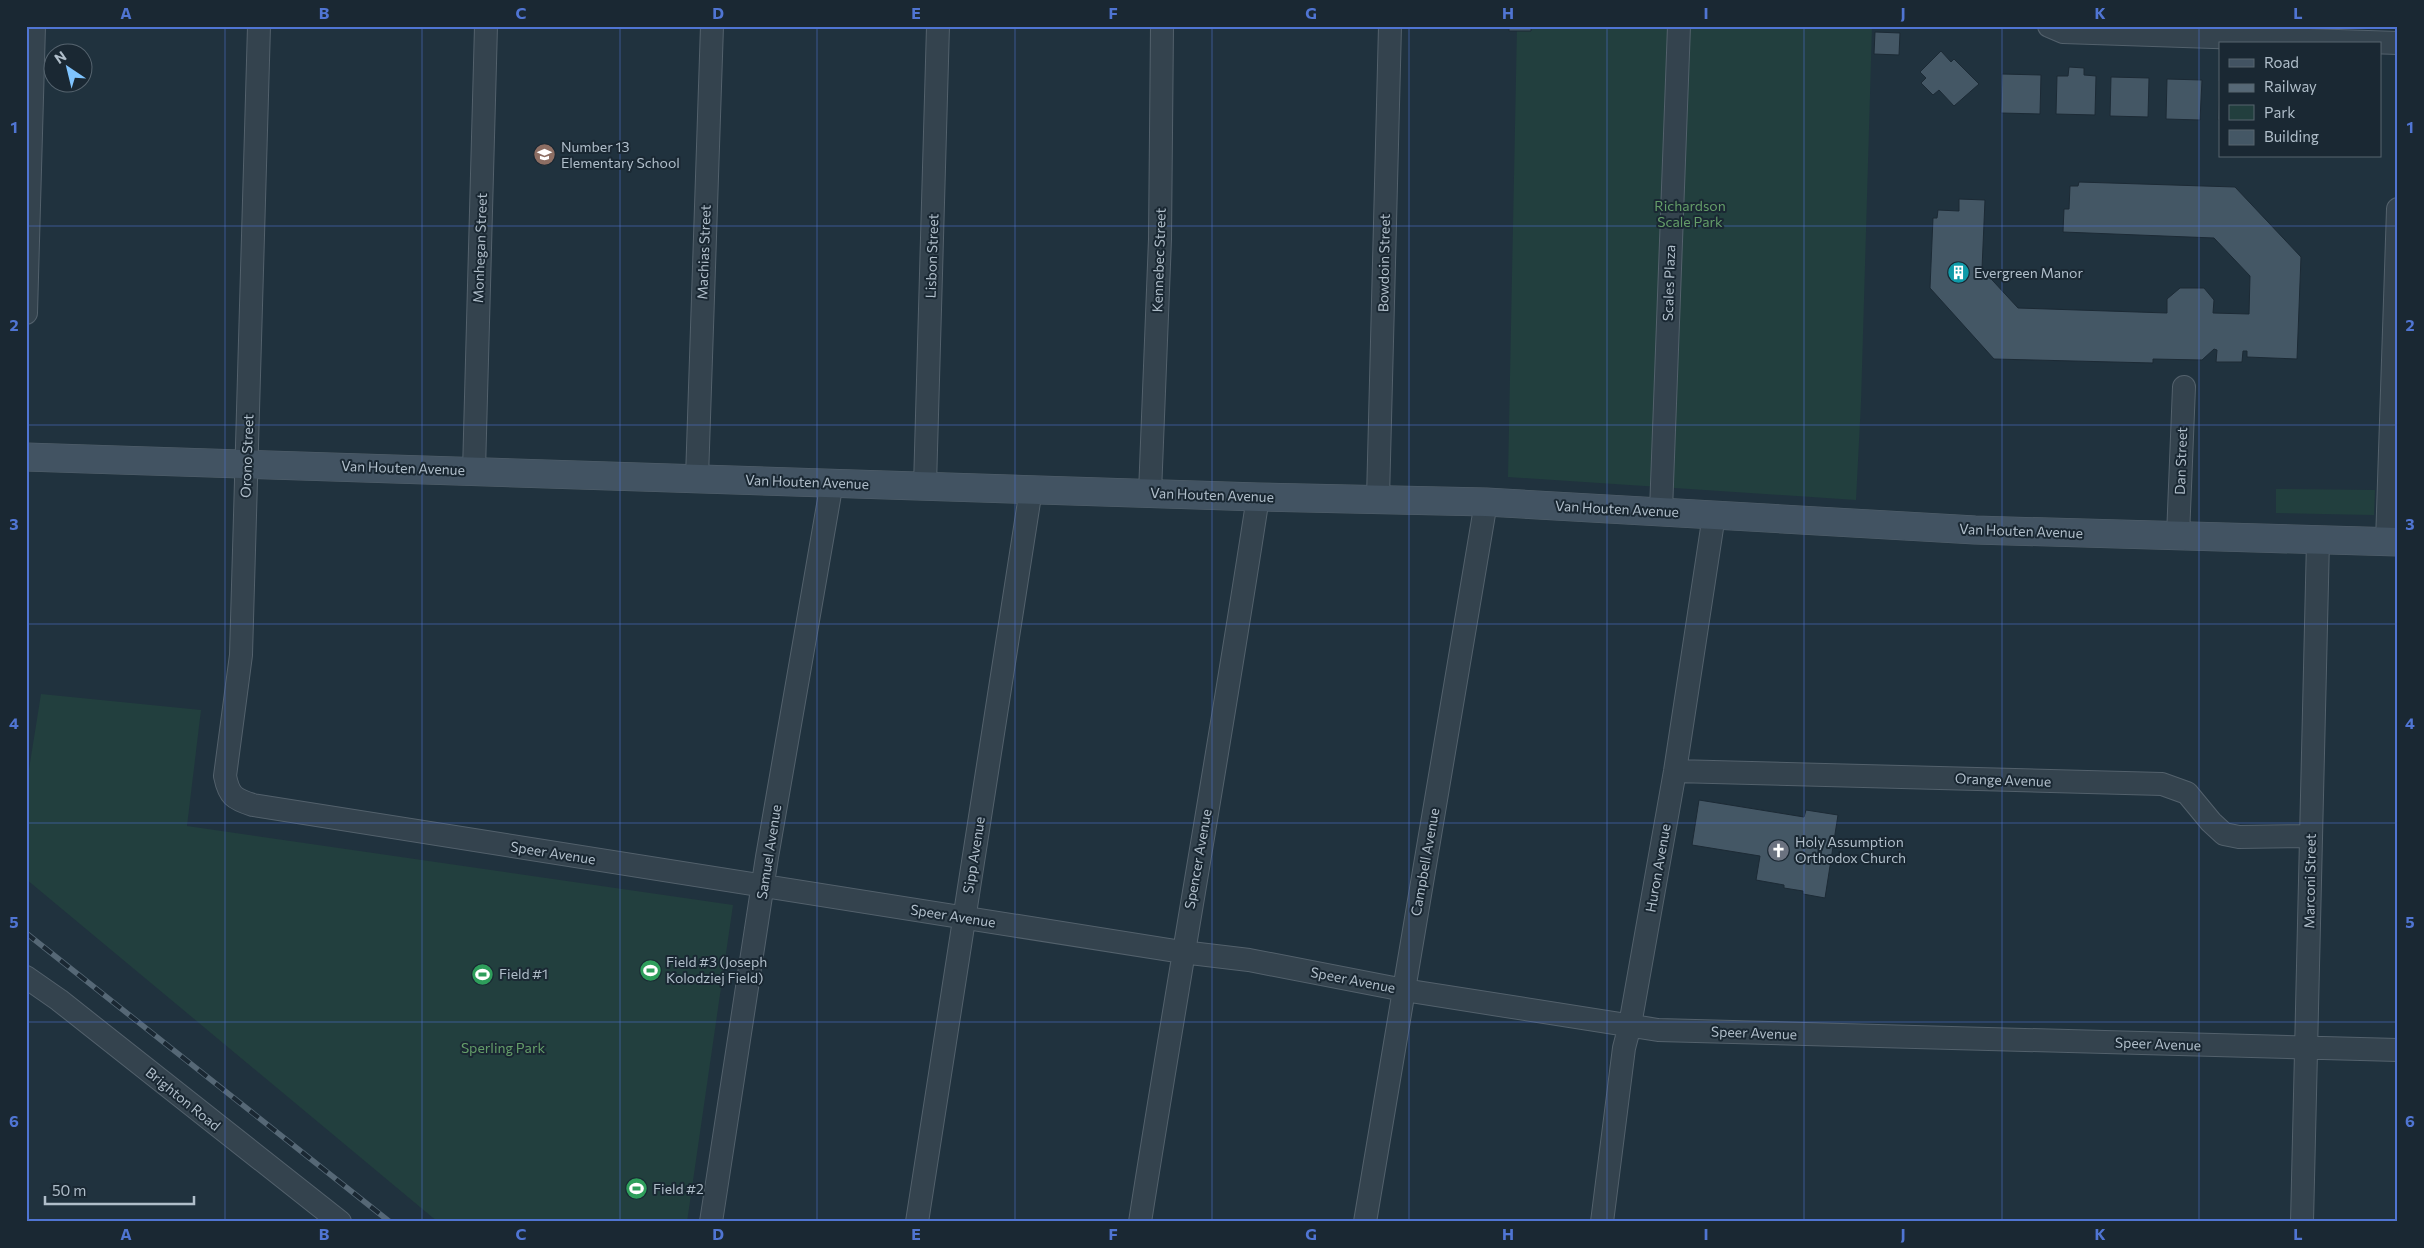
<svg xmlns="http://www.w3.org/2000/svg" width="2424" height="1248" viewBox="0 0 2424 1248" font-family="Commissioner,sans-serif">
	<rect width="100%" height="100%" fill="#20323e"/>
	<!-- green -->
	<path fill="#223f3e" d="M1517,26H1872L1861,402L1856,500L1508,477Z
		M2276,489L2375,490L2374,515L2276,513Z
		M41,694L201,710L187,826L733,905L687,1222H438L26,879V788Z"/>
	<!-- building -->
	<path fill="#445765" stroke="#1c2a35" d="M1509,26H1531V31H1509Z
		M1875,32L1900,33L1899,55L1874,54Z
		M1941,51L1951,62L1954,59L1979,84L1954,106L1939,90L1933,95L1921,83L1926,78L1920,72Z
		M2069,67L2084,68V75L2096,76L2095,115L2056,114L2057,76H2068Z
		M2002,74L2041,75L2040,114L2001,113Z
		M2111,77L2149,78L2148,117L2110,116Z
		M2167,79L2202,80L2200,120L2166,119Z
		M2219,81H2220V120H2218Z
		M2079,182L2235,187L2301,257L2297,359L2247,357V351H2243L2242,362H2216L2217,350L2214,349L2202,360L2153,359V363L1994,359L1930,288L1933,218H1937L1938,210L1959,211V199L1985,200L1982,269L2018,308L2167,313V299L2180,288H2204L2214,300L2213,313L2249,314L2250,276L2214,238L2063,232L2064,209H2069L2070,186H2078Z
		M1699,800L1804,817L1806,810L1838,815L1825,898L1803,894V891L1784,888V885L1756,880L1760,856L1692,845Z"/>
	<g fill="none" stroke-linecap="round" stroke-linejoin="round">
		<defs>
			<path id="minor" d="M259,26L241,655L225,776C229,796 234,799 253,805L1182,952L1249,960L1404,990L1658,1030L2398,1050
				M2049,26L2063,32L2398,43
				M26,313L34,26
				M474,471L486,26
				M697,478L712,26
				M925,486L938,26
				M1150,493L1160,239L1162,26
				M1378,499L1390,26
				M1661,511L1679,26
				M2178,536L2184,387
				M2387,542L2398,209
				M1675,771L2162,784L2187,793L2211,822L2224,834L2239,837L2311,836
				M26,977L59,1000L340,1222
				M711,1222L767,857L832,482
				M917,1222L1031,489
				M1140,1222C1178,980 1221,739 1258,497
				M1365,1222L1486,502
				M1602,1222L1624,1048L1630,1025L1675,771L1714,515
				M2302,1222L2318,540"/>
			<path id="secondary" d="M26,457L1258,497L1486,502L1975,530L2398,542"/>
		</defs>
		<!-- minor casing -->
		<use href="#minor" stroke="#53616c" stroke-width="24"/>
		<!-- secondary casing -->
		<use href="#secondary" stroke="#53616c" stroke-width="29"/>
		<!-- minor -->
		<use href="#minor" stroke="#34434e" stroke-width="22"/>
		<!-- secondary -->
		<use href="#secondary" stroke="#425362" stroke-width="28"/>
		<defs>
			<path id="rail" d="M26,933L390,1222"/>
		</defs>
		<!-- rail casing -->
		<use href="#rail" stroke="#566876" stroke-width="5.5"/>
		<!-- rail -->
		<use href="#rail" stroke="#1a2833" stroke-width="4" stroke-dasharray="11" stroke-linecap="butt"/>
	</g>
	<!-- grid -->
	<path fill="none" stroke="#5075d3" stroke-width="1" stroke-opacity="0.55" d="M225,26V1222M422,26V1222M620,26V1222M817,26V1222M1015,26V1222M1212,26V1222M1409,26V1222M1607,26V1222M1804,26V1222M2002,26V1222M2199,26V1222M26,226H2398M26,425H2398M26,624H2398M26,823H2398M26,1022H2398"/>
	<!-- icons -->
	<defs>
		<symbol id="school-disc" viewBox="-11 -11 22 22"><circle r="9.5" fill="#8d6e63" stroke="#1a2833"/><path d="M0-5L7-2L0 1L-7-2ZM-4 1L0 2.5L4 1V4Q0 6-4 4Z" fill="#fff"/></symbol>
		<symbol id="building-disc" viewBox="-11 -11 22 22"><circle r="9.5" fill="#0f9aa8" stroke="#1a2833"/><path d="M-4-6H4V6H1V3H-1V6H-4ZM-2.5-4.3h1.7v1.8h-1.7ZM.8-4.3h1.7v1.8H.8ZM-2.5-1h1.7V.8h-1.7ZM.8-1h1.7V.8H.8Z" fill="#fff"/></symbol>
		<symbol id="church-disc" viewBox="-11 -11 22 22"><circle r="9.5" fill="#6b7280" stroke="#1a2833"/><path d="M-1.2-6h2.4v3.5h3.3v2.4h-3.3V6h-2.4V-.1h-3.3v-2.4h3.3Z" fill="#fff"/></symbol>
		<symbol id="stadium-disc" viewBox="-11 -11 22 22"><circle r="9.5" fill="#2e9e5b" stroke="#1a2833"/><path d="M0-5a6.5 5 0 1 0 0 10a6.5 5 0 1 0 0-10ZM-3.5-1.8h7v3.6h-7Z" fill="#fff"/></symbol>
	</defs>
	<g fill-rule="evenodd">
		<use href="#school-disc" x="532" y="142" width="25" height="25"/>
		<use href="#building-disc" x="1946" y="260" width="25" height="25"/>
		<use href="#church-disc" x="1766" y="838" width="25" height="25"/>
		<use href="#stadium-disc" x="638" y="958" width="25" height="25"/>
		<use href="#stadium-disc" x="470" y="962" width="25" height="25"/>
		<use href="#stadium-disc" x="624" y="1176" width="25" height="25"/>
	</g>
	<g text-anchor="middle" stroke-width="4" stroke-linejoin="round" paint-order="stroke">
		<!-- poi labels -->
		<g font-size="14" fill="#b0beca" stroke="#1a2833" text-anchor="start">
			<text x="561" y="152">Number 13<tspan x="561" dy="16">Elementary School</tspan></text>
			<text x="1974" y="278">Evergreen Manor</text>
			<text x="1795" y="847">Holy Assumption<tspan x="1795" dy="16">Orthodox Church</tspan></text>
			<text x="666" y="967">Field #3 (Joseph<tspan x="666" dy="16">Kolodziej Field)</tspan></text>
			<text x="499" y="979">Field #1</text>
			<text x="653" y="1194">Field #2</text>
		</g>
		<!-- park labels -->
		<g font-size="14" fill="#649d69" stroke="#1a2833">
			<text x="1690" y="211">Richardson<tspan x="1690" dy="16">Scale Park</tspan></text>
			<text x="503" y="1053">Sperling Park</text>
		</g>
		<!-- street labels -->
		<g font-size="14" fill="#b0beca" stroke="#1a2833">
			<text transform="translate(480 248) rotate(-88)" y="5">Monhegan Street</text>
			<text transform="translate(704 252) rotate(-88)" y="5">Machias Street</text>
			<text transform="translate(932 256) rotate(-88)" y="5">Lisbon Street</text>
			<text transform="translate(1159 260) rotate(-88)" y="5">Kennebec Street</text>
			<text transform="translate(1384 263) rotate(-89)" y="5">Bowdoin Street</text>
			<text transform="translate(1669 283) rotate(-88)" y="5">Scales Plaza</text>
			<text transform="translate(247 456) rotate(-88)" y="5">Orono Street</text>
			<text transform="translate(2181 461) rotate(-88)" y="5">Dan Street</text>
			<text transform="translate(403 468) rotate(2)" y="5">Van Houten Avenue</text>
			<text transform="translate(807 482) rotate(2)" y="5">Van Houten Avenue</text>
			<text transform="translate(1212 495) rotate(2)" y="5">Van Houten Avenue</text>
			<text transform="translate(1617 509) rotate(3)" y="5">Van Houten Avenue</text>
			<text transform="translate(2021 531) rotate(2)" y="5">Van Houten Avenue</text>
			<text transform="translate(2003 780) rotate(2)" y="5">Orange Avenue</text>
			<text transform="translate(769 852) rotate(-81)" y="5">Samuel Avenue</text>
			<text transform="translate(553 853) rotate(9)" y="5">Speer Avenue</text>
			<text transform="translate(974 855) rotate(-81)" y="5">Sipp Avenue</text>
			<text transform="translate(1198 859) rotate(-80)" y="5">Spencer Avenue</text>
			<text transform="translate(1425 862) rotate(-80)" y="5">Campbell Avenue</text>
			<text transform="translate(1658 868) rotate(-80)" y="5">Huron Avenue</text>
			<text transform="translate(2310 881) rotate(-89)" y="5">Marconi Street</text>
			<text transform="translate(953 916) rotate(9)" y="5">Speer Avenue</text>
			<text transform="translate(1353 980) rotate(11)" y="5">Speer Avenue</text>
			<text transform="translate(1754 1033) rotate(2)" y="5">Speer Avenue</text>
			<text transform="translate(2158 1044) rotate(2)" y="5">Speer Avenue</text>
			<text transform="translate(183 1099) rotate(39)" y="5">Brighton Road</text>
		</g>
	</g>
	<!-- border -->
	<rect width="2424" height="1248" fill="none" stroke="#1a2833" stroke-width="55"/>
	<!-- legend -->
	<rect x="2219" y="42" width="162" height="115" fill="#1a2833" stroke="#56646f"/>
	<rect x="2229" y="59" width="25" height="8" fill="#425362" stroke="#56646f"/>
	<text x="2264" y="68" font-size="15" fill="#b0beca">Road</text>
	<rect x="2229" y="84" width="25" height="8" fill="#566876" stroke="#56646f"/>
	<text x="2264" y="92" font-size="15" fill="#b0beca">Railway</text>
	<rect x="2229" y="105" width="25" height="15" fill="#223f3e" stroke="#56646f"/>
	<text x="2264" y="118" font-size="15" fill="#b0beca">Park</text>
	<rect x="2229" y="130" width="25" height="15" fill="#445765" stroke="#56646f"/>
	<text x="2264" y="142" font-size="15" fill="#b0beca">Building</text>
	<!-- north arrow -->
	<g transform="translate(68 68) rotate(325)"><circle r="24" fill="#1a2833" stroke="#56646f"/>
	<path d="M0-4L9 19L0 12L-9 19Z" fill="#7fc4ff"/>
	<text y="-8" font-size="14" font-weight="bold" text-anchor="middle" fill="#b0beca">N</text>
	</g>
	<!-- scale -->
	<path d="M45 1196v8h149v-8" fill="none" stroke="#b0beca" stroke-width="2.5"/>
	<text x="52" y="1196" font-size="15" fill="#b0beca" stroke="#1a2833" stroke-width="4" paint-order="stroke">50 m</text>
	<rect x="28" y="28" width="2368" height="1192" fill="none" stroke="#5075d3" stroke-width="2"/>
	<g font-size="16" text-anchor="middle" font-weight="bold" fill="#5075d3">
		<text x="126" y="19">A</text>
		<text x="324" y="19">B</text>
		<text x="521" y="19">C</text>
		<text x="718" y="19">D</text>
		<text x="916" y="19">E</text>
		<text x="1113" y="19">F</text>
		<text x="1311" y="19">G</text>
		<text x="1508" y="19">H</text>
		<text x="1706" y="19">I</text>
		<text x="1903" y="19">J</text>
		<text x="2100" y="19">K</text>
		<text x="2298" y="19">L</text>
		<text x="14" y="133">1</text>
		<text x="2410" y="133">1</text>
		<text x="14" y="331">2</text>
		<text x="2410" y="331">2</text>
		<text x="14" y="530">3</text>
		<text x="2410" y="530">3</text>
		<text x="14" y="729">4</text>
		<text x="2410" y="729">4</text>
		<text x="14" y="928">5</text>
		<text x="2410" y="928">5</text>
		<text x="14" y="1127">6</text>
		<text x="2410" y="1127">6</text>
		<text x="126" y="1240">A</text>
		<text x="324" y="1240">B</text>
		<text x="521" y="1240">C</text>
		<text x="718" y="1240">D</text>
		<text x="916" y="1240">E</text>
		<text x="1113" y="1240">F</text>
		<text x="1311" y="1240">G</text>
		<text x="1508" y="1240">H</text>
		<text x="1706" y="1240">I</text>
		<text x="1903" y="1240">J</text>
		<text x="2100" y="1240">K</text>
		<text x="2298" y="1240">L</text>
	</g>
</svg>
